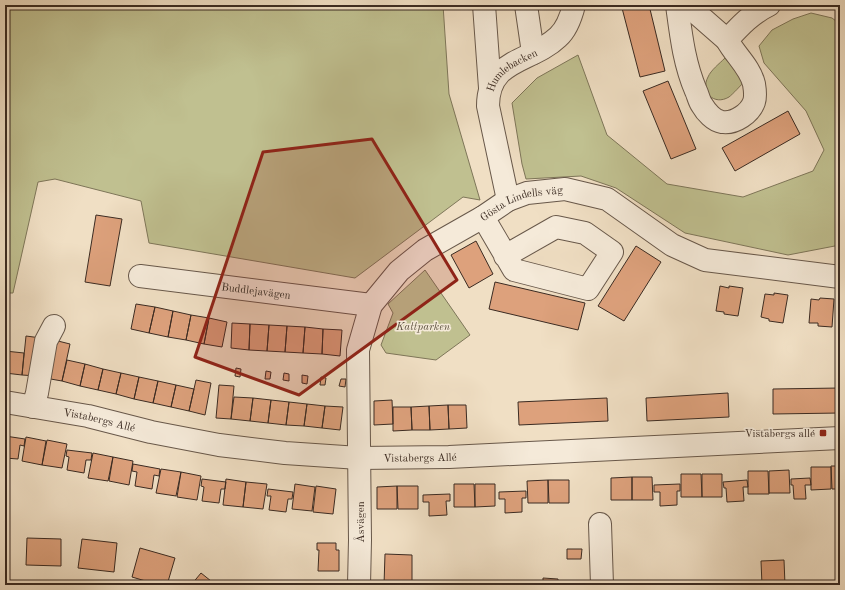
<svg xmlns="http://www.w3.org/2000/svg" width="845" height="590" viewBox="0 0 845 590" font-family="'Old Standard TT',serif">
	<rect width="100%" height="100%" fill="#f0dfc4"/>
	<filter id="stains"><feTurbulence type="fractalNoise" baseFrequency=".005" numOctaves="4"/><feColorMatrix values="0 0 0 0 .2 0 0 0 0 .09 0 0 0 0 .02 0 0 0 .5 -.17"/></filter>
	<radialGradient id="worn" r=".72"><stop offset=".6" stop-color="#630" stop-opacity="0"/><stop offset="1" stop-color="#630" stop-opacity=".3"/></radialGradient>
	<!-- green -->
	<path fill="#c0c090" stroke="#7e7659" d="M5,5H443L449,94L480,200L463,197L355,278L149,243L141,201L55,179L38,182L13,293H5Z
		M811,13L832,18L840,24V245L788,255L685,233L616,188L581,176L526,179L522,164L512,103L537,78L578,55L607,135L667,184L743,197L813,171L824,150L806,111L764,63L759,46L772,30L793,19Z
		M725,58L745,81C741,85 733,94 729,97C714,106 700,92 708,77C711,70 719,64 725,58Z
		M425,270L470,335L436,360L386,353L381,345L393,313L388,304Z"/>
	<!-- building -->
	<path fill="#dda17c" stroke="#3b2b22" d="M632,5H649L665,71L640,77L622,8Z
		M668,81L696,149L671,159L643,91Z
		M788,111L800,134L735,171L722,148Z
		M96,215L122,219L110,286L85,282Z
		M476,241L493,274L469,288L451,255Z
		M636,246L661,262L624,321L598,306Z
		M495,282L585,303L578,330L489,309Z
		M720,286L729,288V286L743,288L738,316L724,314V312L716,311Z
		M774,293L788,295L783,323L769,321V319L761,317L765,294L774,295Z
		M820,298L834,299L832,327L818,326V323H809L811,299L819,300Z
		M136,304L155,307L149,333L131,329Z
		M155,307L173,311L168,337L149,333Z
		M173,311L191,315L186,340L168,337Z
		M191,315L209,318L204,344L186,340Z
		M209,318L227,322L222,347L204,344Z
		M232,323L250,324L249,350L231,348Z
		M250,324L269,325L267,351L249,350Z
		M269,325L287,326L285,352L267,351Z
		M287,326L305,327L303,353L285,352Z
		M305,327L323,329L322,354L303,353Z
		M323,329L342,330L340,356L322,354Z
		M26,336L41,338L37,376L22,375Z
		M54,340L70,344L62,381L45,378Z
		M5,351L24,353L22,375L5,373Z
		M67,360L85,364L80,386L62,381Z
		M85,364L103,369L98,390L80,386Z
		M236,368L241,369L240,377L235,376Z
		M103,369L121,373L116,394L98,390Z
		M266,371L271,372L270,379H265Z
		M121,373L139,377L134,399L116,394Z
		M284,373L289,374V381L283,380Z
		M302,375L308,376L307,384L302,383Z
		M139,377L158,381L153,403L134,399Z
		M321,377L326,378L325,385H320Z
		M341,379H346L345,387L339,386Z
		M196,380L211,383L205,415L189,411Z
		M158,381L176,385L171,407L153,403Z
		M176,385L194,389L189,411L171,407Z
		M219,385L234,386L231,419L216,418Z
		M840,388V413L773,414V389Z
		M728,393L729,417L647,421L646,398Z
		M234,397L253,398L250,421L231,419Z
		M253,398L271,400L268,423L250,421Z
		M607,398L608,421L519,425L518,402Z
		M271,400L289,402L286,425L268,423Z
		M392,400L393,424L374,425V401Z
		M289,402L307,404L304,426L286,425Z
		M307,404L325,406L322,428L304,426Z
		M448,405L449,429L430,430L429,406Z
		M448,405H466L467,428L449,429Z
		M325,406L343,407L340,430L322,428Z
		M429,406L430,430H412L411,407Z
		M393,407H411L412,430L393,431Z
		M5,436L25,439L24,446L20,445L18,459L5,458Z
		M26,437L46,441L42,465L22,461Z
		M47,440L67,444L62,468L42,465Z
		M67,450L92,453L91,460H86L84,473L67,470L69,457L66,456Z
		M93,453L113,457L108,481L88,478Z
		M113,457L133,461L129,485L109,481Z
		M133,464L160,469L159,476L154,475L152,489L135,486L137,472L132,471Z
		M831,466H840V489H832Z
		M811,467H831V489L811,490Z
		M161,469L181,472L176,496L156,493Z
		M789,470L790,493H769V471Z
		M748,471H768L769,494H748Z
		M181,472L201,476L197,500L177,497Z
		M681,474H701L702,497H681Z
		M702,474H722V497H702Z
		M632,477H652L653,500H632Z
		M632,477V500H611V478Z
		M810,478L811,485H805L806,499H794L793,485H791V479Z
		M202,479L226,482L225,489H221L219,503L202,501L204,487L201,486Z
		M226,479L246,482L243,507L223,505Z
		M548,480V503H528L527,481Z
		M548,480H569V503H549Z
		M747,480L748,487H743L744,501L727,502L726,488H724L723,482Z
		M246,482L267,484L263,509L243,507Z
		M295,484L315,487L312,511L292,509Z
		M454,484H474L475,507H454Z
		M475,484H495V506L475,507Z
		M680,484V491H677V505L660,506V492H654V485Z
		M316,486L336,489L333,514L313,512Z
		M397,486V509H377V487Z
		M397,486H418V509H398Z
		M268,489L293,492L292,499H288L286,512L269,510L271,496H267Z
		M526,491V498H522V512L505,513V499H499V492Z
		M450,494V501H446L447,515L429,516V502H423V495Z
		M27,538L61,539V566L26,565Z
		M82,539L117,543L114,572L78,568Z
		M317,543H336V550H339V571H318L319,550H317Z
		M140,548L175,558L167,585H159L132,577Z
		M567,549H582L581,559H567Z
		M385,554L412,555V585H384Z
		M784,560L785,585H762L761,561Z
		M201,573L216,585H191Z
		M543,578L558,579V582H569V585H534V583H543Z"/>
	<g fill="none" stroke-linecap="round" stroke-linejoin="round">
		<defs>
			<g id="minor">
				<path d="M484,5L490,88"/>
				<path d="M526,5L533,53"/>
				<path d="M677,5C681,35 684,63 696,91C698,95 699,101 702,105C706,112 714,121 722,122C735,124 750,113 754,102C756,96 755,90 754,84C750,67 735,55 727,40C740,26 752,13 769,5"/>
				<path d="M687,5L727,40"/>
				<path id="s1" d="M508,200L488,106C488,58 531,63 558,37C567,29 571,17 574,5"/>
				<path d="M483,217L514,270L588,289L612,252L585,233L556,227L505,256"/>
				<path id="s2" d="M140,276L371,305"/>
				<path id="s3" d="M5,402L88,416L151,432L219,445L285,453L359,458L449,457L840,438"/>
				<path d="M33,407L37,393L46,341L54,326"/>
				<path d="M600,524L602,585"/>
				<path id="s4" d="M359,585L360,540L358,350L371,305L399,271L425,250L483,217L508,200L527,193L565,189L607,199L672,245L705,260L840,277"/>
			</g>
		</defs>
		<!-- minor casing -->
		<use href="#minor" stroke="#68584a" stroke-width="24"/>
		<!-- minor -->
		<use href="#minor" stroke="#f5ead9" stroke-width="22"/>
	</g>
	<!-- marked area -->
	<path fill="#8f2418" fill-opacity="0.2" stroke="#8f2418" stroke-width="3" stroke-linejoin="round" d="M372,139L457,280L299,395L195,357L263,152Z"/>
	<!-- markers -->
	<rect fill="#8f2418" stroke="#f5ead9" stroke-width="1.5" x="819" y="429" width="8" height="8" rx="2"/>
	<g text-anchor="middle" stroke-width="3" stroke-linejoin="round" paint-order="stroke">
		<!-- street labels -->
		<g font-size="11" fill="#3b2b22" stroke="#f5ead9">
			<text dy="4" stroke="none"><textPath href="#s1" startOffset="143">Humlebacken</textPath></text>
			<text dy="4" stroke="none"><textPath href="#s4" startOffset="468">Gösta Lindells väg</textPath></text>
			<text dy="4" stroke="none"><textPath href="#s2" startOffset="117">Buddlejavägen</textPath></text>
			<text dy="4" stroke="none"><textPath href="#s3" startOffset="96">Vistabergs Allé</textPath></text>
			<text dy="4" stroke="none"><textPath href="#s3" startOffset="420">Vistabergs Allé</textPath></text>
			<text transform="translate(360 522) rotate(-90)" y="4">Åsvägen</text>
		</g>
		<!-- park labels -->
		<g font-size="11" font-style="italic" fill="#5c503e" stroke="#f5ead9">
			<text x="423" y="330">Kattparken</text>
		</g>
		<!-- poi labels -->
		<g font-size="11" fill="#3b2b22" stroke="#f5ead9" text-anchor="end">
			<text x="815" y="437">Vistabergs allé</text>
		</g>
	</g>
	<!-- margin -->
	<rect width="845" height="590" fill="none" stroke="#f0dfc4" stroke-width="20"/>
	<rect x="6" y="6" width="833" height="578" fill="none" stroke="#3b2b22" stroke-width="2"/>
	<rect x="10" y="10" width="825" height="570" fill="none" stroke="#3b2b22"/>
	<rect width="100%" height="100%" filter="url(#stains)"/>
	<rect width="100%" height="100%" fill="url(#worn)"/>
</svg>
